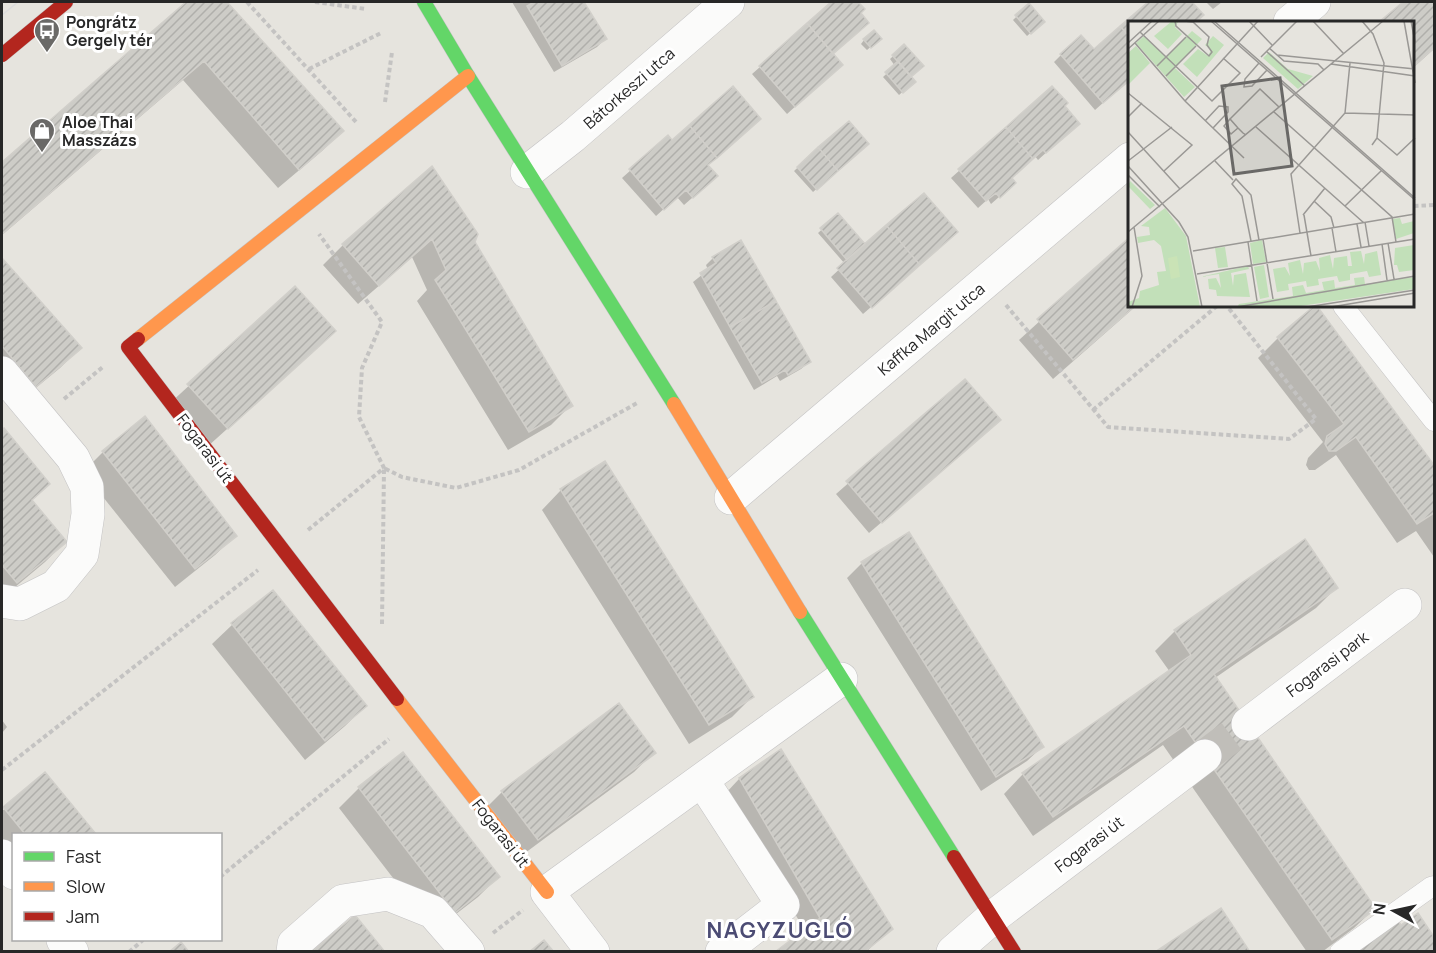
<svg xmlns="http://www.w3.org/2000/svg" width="1436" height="953" viewBox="0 0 1436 953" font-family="Manrope,sans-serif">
	<defs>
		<pattern id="building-hatch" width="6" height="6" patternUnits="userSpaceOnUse" patternTransform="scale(1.5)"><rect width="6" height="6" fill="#cdccc7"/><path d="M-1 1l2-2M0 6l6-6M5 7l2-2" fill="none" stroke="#b0afab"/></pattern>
	</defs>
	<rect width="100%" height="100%" fill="#e6e4de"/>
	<!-- shadow -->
	<path fill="#0003" d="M188,2H225L342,131L322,151L278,188L183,80L2,235V164Z
		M512,2H583L605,39L597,47L554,72Z
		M834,2H856L863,9L832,55L833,72L787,114L752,74Z
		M1150,2H1190L1202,15L1195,22H1130V79L1095,110L1054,62L1061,55L1093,51Z
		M1206,2H1222L1213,9Z
		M1405,2H1434V49L1414,67V22H1381Z
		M1029,5L1043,22L1027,36L1013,20Z
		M880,39L867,50L861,44L864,40Z
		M904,46L909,77L914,82L899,95L883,77L895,66L890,59Z
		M1052,88L1063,106L1070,131L1038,160L1035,156L1010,178L1007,190L991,204L988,199L978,208L951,178Z
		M668,137L706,166L708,184L684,205L677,197L656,216L622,178Z
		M819,148L830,177L813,192L794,171Z
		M431,168L571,405L551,425L508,450L417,301L427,290L412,257L358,304L323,265L343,245Z
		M838,215L865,246L948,240L863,314L831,277L845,264L818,233Z
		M1130,239V306H1136L1053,379L1019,340Z
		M713,258L809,362L801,369L780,381L777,376L754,390L693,282L708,270L706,265Z
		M2,260L80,348L60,368L15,405L2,389Z
		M295,288L314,351L207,447L168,405Z
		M1315,307L1434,468V557L1416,531L1397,543L1336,455L1315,470H1309L1306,465L1308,458L1323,442L1258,358L1278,338Z
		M965,381L987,432L869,533L836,494Z
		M4,430L48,484L31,501L65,542L45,562L2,598V433Z
		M103,452L235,536L215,555L175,587L83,472Z
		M561,490L752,697L732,717L689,744L542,510Z
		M862,563L1042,747L1027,761L981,791L847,578Z
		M1336,588L1316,608L1215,678L1374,909L1354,928L1322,952H1307L1163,745L1033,836L1004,794L1023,774L1170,672L1155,651L1175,631Z
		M273,592L365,706L345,726L305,760L212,644L232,625Z
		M2,720L7,727L2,733Z
		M780,751L891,929L866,952H777L805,931L725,794L739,779Z
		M654,752L634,772L517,859L482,812L502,792Z
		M403,754L498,877L478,897L434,931L339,808L359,788Z
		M45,775L94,834H14V864L2,849V811Z"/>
	<!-- building -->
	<path fill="url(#building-hatch)" stroke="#d1cfca" stroke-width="1.5" d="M186,2H227L344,131L299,170L204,61L2,234V162Z
		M534,2H584L607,39L562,66L527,6Z
		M831,2H858L865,9L861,13L869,23L833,54L807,23Z
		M1148,2H1192L1204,15L1196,22H1130V37L1120,26Z
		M1403,2H1434V48L1414,66V22H1379Z
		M1029,3L1045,22L1031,34L1015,15Z
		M807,23L843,65L795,107L759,66Z
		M1120,26L1130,37V80L1103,103L1060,54L1081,35L1094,49Z
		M874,30L882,39L871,48L863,39Z
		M904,44L924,66L911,77L892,55Z
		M898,61L916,82L903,93L885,72Z
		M733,86L761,119L717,158L689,125Z
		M1052,86L1068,103L1065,106L1080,124L1046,153L1043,150L1033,159L1006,127Z
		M849,121L869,144L838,171L818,147Z
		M689,125L717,158L708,165L718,176L693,198L686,190L664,210L629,169L668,135L672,140Z
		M1006,127L1033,159L1012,178L1016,183L1000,198L996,193L986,201L958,169Z
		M818,147L838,171L817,190L797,167Z
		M432,166L478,234L475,242L573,406L529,432L435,280L446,270L432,239L379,286L342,244Z
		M924,193L958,232L920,265L886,225Z
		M838,213L865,244L847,260L820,228Z
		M886,225L920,265L872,308L837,268Z
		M1130,237V306H1135L1073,360L1037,319Z
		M741,240L776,301L730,327L700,273L716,263L712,257Z
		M2,258L82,348L36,387L2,346Z
		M295,286L336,331L228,429L187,384Z
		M776,301L811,362L788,375L785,370L762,383L730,327Z
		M1314,306H1317L1434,465V513L1417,524L1356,437L1336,451H1329L1325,444L1327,436L1344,424L1277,337Z
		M965,379L1001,420L882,523L846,481Z
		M145,416L237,536L195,569L102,451Z
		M4,428L50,484L32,500L67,542L17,583L2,565V431Z
		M605,461L754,697L709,725L560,489Z
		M909,532L1044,747L996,777L861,562Z
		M1305,539L1338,588L1214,674L1376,909L1332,940L1184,726L1053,817L1022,773L1191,655L1174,630Z
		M273,590L367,706L325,741L231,623Z
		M619,703L656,753L538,840L501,791Z
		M781,749L893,929L864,952H775L820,918L739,778Z
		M403,752L500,877L455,913L358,787Z
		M45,772L96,834H25L3,807Z
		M1221,908L1250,952H1155Z
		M1418,913L1434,937V952H1351L1397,919L1401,925Z
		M355,915L385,952H311Z
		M544,940L554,952H529Z
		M181,942L189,952H169Z"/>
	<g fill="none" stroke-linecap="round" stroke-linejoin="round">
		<!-- street-tunnel -->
		<path stroke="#c0beb9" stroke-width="33" stroke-dasharray="33 16" stroke-linecap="butt" d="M1205,756L1248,724"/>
		<defs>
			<path id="lane" d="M1343,306L1434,421
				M1340,952L1431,887L1434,886"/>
			<path id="street" d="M1290,22L1314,2
				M527,172L573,136L728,2
				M2,373L73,458L87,487L88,514L82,554L56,586L20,604L2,601
				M731,498L1130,159
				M1248,724L1405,605
				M702,780L783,905L722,952
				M2,856L14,873
				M63,940L72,952
				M293,952L294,944L343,901L388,894L433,912L468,952
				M593,952L547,892L841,679
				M953,952L993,917L1205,756"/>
			<path id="fast" d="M424,2L468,76L674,404
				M800,612L954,857"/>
			<path id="slow" d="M138,339L468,76
				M674,404L800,612
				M397,699L547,892"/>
			<path id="jam" d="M2,55L66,2
				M138,339L128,347L397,699
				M954,857L1014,952"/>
		</defs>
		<!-- lane casing -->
		<use href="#lane" stroke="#c3c2c3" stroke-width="21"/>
		<!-- street casing -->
		<use href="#street" stroke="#c3c2c3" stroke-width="34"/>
		<!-- fast casing -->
		<use href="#fast" stroke="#c3c2c3" stroke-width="15"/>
		<!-- slow casing -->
		<use href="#slow" stroke="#c3c2c3" stroke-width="15"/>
		<!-- jam casing -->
		<use href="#jam" stroke="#c3c2c3" stroke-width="15"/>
		<!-- path -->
		<path stroke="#c4c3c2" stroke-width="4" stroke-dasharray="4.5 3" stroke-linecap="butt" d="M247,2L357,123
			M315,2L366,9
			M309,69L381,33
			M385,102L392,52
			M1414,206L1434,205
			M1006,305L1108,427L1289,439L1316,419L1227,306
			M64,399L104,366
			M1093,410L1217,306
			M308,530L384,468L359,417L362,368L382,322L319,234
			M382,624L384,468L402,477L456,488L519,470L637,403
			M2,770L258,570
			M220,877L389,739
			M493,933L523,910
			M129,952L143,940"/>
		<!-- lane -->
		<use href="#lane" stroke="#fbfbfa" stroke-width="20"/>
		<!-- street -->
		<use href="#street" stroke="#fbfbfa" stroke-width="33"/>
		<!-- fast -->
		<use href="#fast" stroke="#63d668" stroke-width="14"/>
		<!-- slow -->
		<use href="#slow" stroke="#ff974d" stroke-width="14"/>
		<!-- jam -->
		<use href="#jam" stroke="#b3261e" stroke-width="14"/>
		<!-- tram -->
		<path stroke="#dcdcdd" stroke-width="1.5" d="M2,15L18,2"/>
	</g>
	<!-- icons -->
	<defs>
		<symbol id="bus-pin" viewBox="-11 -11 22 30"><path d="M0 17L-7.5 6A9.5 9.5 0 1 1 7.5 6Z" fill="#6a6967" stroke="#fff"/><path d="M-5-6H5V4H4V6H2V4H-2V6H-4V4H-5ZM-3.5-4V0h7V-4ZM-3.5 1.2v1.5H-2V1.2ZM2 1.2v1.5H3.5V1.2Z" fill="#fff"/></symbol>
		<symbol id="shop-pin" viewBox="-11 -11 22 30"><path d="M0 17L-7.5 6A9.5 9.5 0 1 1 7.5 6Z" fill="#6a6967" stroke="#fff"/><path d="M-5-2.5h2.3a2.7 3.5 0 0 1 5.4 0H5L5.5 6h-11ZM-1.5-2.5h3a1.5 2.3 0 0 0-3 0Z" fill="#fff"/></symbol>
	</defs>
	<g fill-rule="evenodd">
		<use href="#bus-pin" x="32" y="16" width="30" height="40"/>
		<use href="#shop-pin" x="27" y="116" width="30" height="40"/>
	</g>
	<g text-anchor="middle" stroke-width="6" stroke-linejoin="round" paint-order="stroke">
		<!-- poi labels -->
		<g font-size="16" font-weight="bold" fill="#272727" stroke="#fff" text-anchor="start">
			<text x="66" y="28">Pongrátz<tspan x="66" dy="18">Gergely tér</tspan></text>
			<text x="62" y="128">Aloe Thai<tspan x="62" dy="18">Masszázs</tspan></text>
		</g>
		<!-- street labels -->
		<g font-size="16" fill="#272727" stroke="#fff">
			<text transform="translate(629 88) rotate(-41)" y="6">Bátorkeszi utca</text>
			<text transform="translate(931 329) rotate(-40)" y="6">Kaffka Margit utca</text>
			<text transform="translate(205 448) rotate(53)" y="6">Fogarasi út</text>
			<text transform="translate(1327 664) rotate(-37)" y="6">Fogarasi park</text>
			<text transform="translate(501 833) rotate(52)" y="6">Fogarasi út</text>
			<text transform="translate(1089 844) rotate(-37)" y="6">Fogarasi út</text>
		</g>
		<!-- district labels -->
		<g font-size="22" font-weight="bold" letter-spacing="1.5" fill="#4c4c74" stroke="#fff">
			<text x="780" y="938">NAGYZUGLÓ</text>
		</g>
	</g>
	<!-- overview -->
	<g transform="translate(1128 21)">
		<rect width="286" height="286" fill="#e6e4de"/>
		<path d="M8,25L22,42L0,64V32ZM2,160L27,184L22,188L0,165ZM134,219L138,241L125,243L122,222Z" fill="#c2e0b9"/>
		<path d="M44,0L50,1L47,6L54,13L40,28L26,15ZM64,10L74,18L47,47L67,66L56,76L8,22L16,15L38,36ZM85,15L96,24L69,56L55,43L70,28L80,35L83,29L77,24ZM141,31L160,48L185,55L170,68L135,37ZM37,187L58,215L72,286H1L0,281L11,277L12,270L31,264L29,251L38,250L33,225L26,219L10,222L9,216L22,214L21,206L13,205ZM272,197L274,203L286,200V212L268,218L264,198ZM286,224V249L271,251L269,244H266L267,227ZM97,226L100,246L90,247L87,227ZM233,230L236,243L237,233L249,230L253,254L241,256L239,250L222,253V259L211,261L209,255L190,258L191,264L179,266L178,260L160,263L161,269L149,271L145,248L157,246L162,255L160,242L172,239L175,253L176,242L188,240L192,250L191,237L202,234L205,248L206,237L219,235L220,245H224L222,231ZM136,244L141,276L132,278L126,246ZM120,245L121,248L103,252L105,265L106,254L118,252L122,276L89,275L88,269L81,268L80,258L88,257L93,267L91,253L72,256ZM236,256L237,263L286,256V268L166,286H109L111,283L165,275L164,266L175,264L178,272L196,269L194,261L206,259L207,267L227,264L226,257Z" fill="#c2e0b9"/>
		<path d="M49,235L52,256L43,258L40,237Z" fill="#cae3b6"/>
		<path fill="none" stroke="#9a9895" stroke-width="1.5" d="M47,0L48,5L81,35L84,31L79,24L81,16L65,1L56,0M83,0L287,179M86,0L287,177M121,0L144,24M185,0L216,33M234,0L245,13L256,42L249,117L244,124M276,0L287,62M283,0L287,21M12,11L84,80L112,52L95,37M0,22L24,0M7,22L57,80L116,137M141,27L156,40L190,43L196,49M0,28L31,0M138,30L177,65M149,34L287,48M133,36L169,0M131,42L117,58L116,66L124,65L139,49M203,43L287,55M29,45L58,16M38,55L68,25M0,72L64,124L36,150M57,80L130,0M146,91L264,196L268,221M217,92L287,94M0,96L14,82M102,98L132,68L151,86M77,100L91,85L100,86V91L85,107M128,106L236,202M110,107L103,113L96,105L102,98L110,107L115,112L118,114M0,111L52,168M249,117L269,134L287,117M0,140L44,106M87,140L105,159M0,145L51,201L60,216L74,286M0,154L32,186M186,180L203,196L206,207M217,185L253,150M175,194L197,167M176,194L183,235M237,201L241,225M229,203L233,226M204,207L208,231M0,211L255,0M172,212L163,153L217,92L222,42M135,218L145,278M123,220L114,175L104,163L108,158L123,174L131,219M120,221L129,280M260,222L266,258M254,223L259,259M65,230L287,193M69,253L287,218M4,286L14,255L6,206M109,286L287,255M179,286L287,269M203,286L287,272"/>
		<path fill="#6a6967" fill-opacity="0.15" stroke="#6a6967" stroke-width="3" d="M152,57L164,145L106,153L94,65Z"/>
		<rect width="286" height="286" fill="none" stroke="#272727" stroke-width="3"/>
	</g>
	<!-- border -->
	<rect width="1436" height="953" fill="none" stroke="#272727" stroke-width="6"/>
	<!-- legend -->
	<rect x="12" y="833" width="210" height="108" fill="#ffffff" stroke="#a9a9a9" stroke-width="1.5"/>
	<rect x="24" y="852" width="30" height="9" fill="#63d668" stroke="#a9a9a9" stroke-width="1.5"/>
	<text x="66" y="863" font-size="18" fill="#272727">Fast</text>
	<rect x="24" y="882" width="30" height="9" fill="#ff974d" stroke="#a9a9a9" stroke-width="1.5"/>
	<text x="66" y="893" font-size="18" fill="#272727">Slow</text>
	<rect x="24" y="912" width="30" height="9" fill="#b3261e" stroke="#a9a9a9" stroke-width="1.5"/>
	<text x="66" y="923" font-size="18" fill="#272727">Jam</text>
	<!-- north arrow -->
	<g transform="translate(1394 911) rotate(278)" stroke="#ffffff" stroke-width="4.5" paint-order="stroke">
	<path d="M0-4.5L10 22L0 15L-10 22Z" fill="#272727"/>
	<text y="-9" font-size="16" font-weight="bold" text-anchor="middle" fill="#272727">N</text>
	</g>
</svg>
